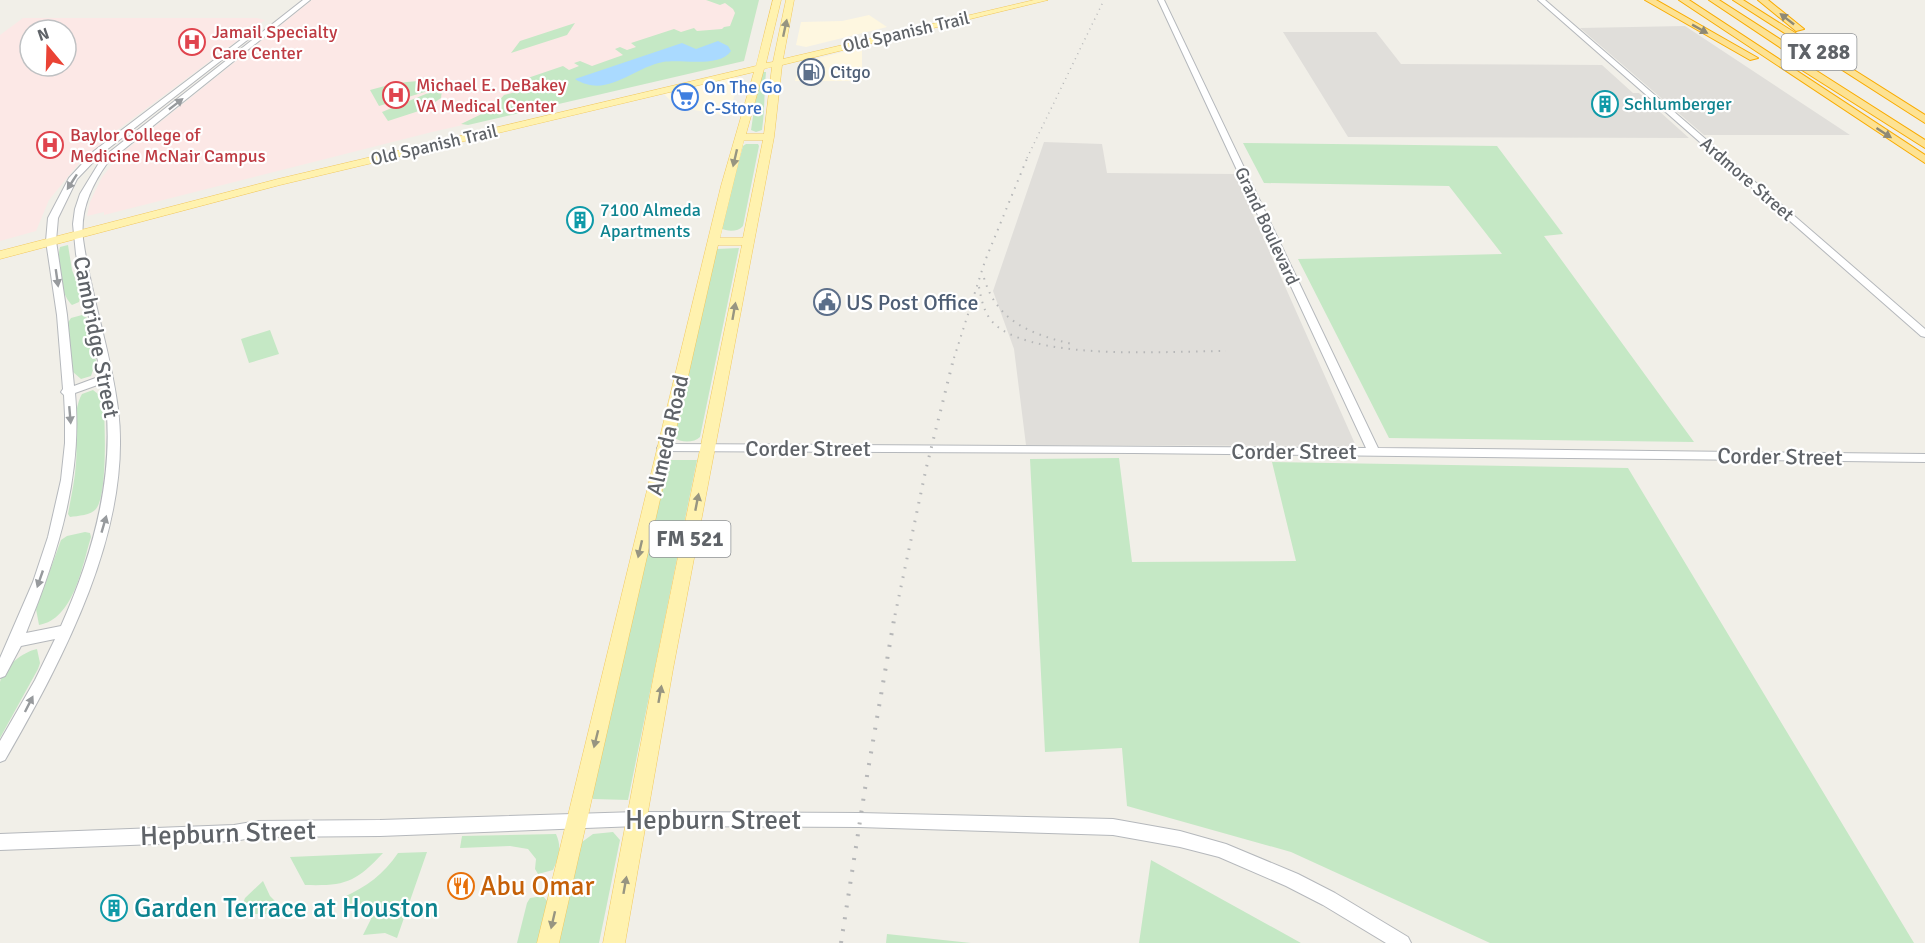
<svg xmlns="http://www.w3.org/2000/svg" width="1925" height="943" viewBox="0 0 1925 943" font-family="Signika,sans-serif">
	<rect width="100%" height="100%" fill="#f1efe8"/>
	<!-- commercial -->
	<path fill="#fef7e0" d="M869,15L887,27L806,47L796,45L801,22L842,21Z
		M862,47V81H795L799,63Z
		M734,77L739,78L729,116L677,107L664,94Z"/>
	<!-- industrial -->
	<path fill="#e0deda" d="M1685,26L1850,135H1704L1580,28Z
		M1283,32H1376L1401,64L1602,65L1633,93H1639L1689,138L1348,137Z
		M1044,142L1102,144L1107,173L1235,174L1356,446L1026,445L1014,349L993,291Z"/>
	<!-- medical -->
	<path fill="#fce8e6" fill-rule="evenodd" d="M312,0H759L744,61L432,132L104,215V212L87,216L90,202L102,177L122,153Z
		M23,18H257L265,20L120,128L80,162L49,200L36,231L0,241V35ZM30,30H66V66H30Z"/>
	<!-- green -->
	<path fill="#c5e8c5" d="M706,0H759L744,61L468,125L461,124L492,109L504,95L523,90L513,83L563,66L569,70L579,66L574,63L580,61L592,66L623,55L615,49L620,47L627,50L636,47L631,43L674,29L681,32L694,28L697,31L722,29L724,27L730,26L735,13L733,9L725,3L720,5Z
		M575,23L567,35L511,53L520,41Z
		M763,72H766C764,91 765,110 762,130L756,132L751,130L756,97Z
		M418,81L432,83L442,90L441,98L425,109L388,121L382,112L433,91L431,90L379,106L370,90L396,83Z
		M1243,143L1497,146L1563,234L1544,236L1694,442L1389,438L1298,259L1502,254L1449,186L1264,183Z
		M746,144H758L759,146L743,226C738,232 727,232 721,228L743,146Z
		M68,245L72,270L81,293L79,302L72,305C60,294 56,262 60,247Z
		M739,248L700,437C694,443 680,443 674,437L716,249Z
		M82,315L87,318L96,361L91,376L81,379L73,372L67,324L71,318Z
		M270,330L279,354L249,363L241,339Z
		M93,390L103,398C105,416 108,495 96,509C91,515 78,516 70,517L68,514C71,497 75,480 76,463C78,440 71,414 82,394Z
		M1119,458L1132,562L1296,561L1272,462L1628,468L1914,943H1490L1291,852L1127,806L1122,748L1045,752L1030,459Z
		M668,460H697L628,800L593,799L592,796Z
		M85,532L90,533L91,537C82,566 74,619 39,625L36,609L61,540L67,536Z
		M37,649L40,663L38,669L0,738C0,723 0,696 0,682C4,666 23,652 37,649Z
		M613,832L620,840L599,943H557L582,842L593,834Z
		M556,834C562,847 559,857 553,870L538,874L535,869L536,859L528,849L510,846L460,848L462,836Z
		M427,852L397,938L385,933L363,935L371,919L369,911C357,909 350,907 344,897C366,887 384,874 398,853Z
		M383,853C355,883 345,886 305,885L290,857Z
		M1151,860L1301,943H1139Z
		M263,881L270,896L282,908L279,914H239L245,898Z
		M543,896L548,902L537,943H517L527,903L530,898Z
		M887,934L971,943H886Z"/>
	<!-- water -->
	<path fill="#aadaff" d="M718,41L728,46L731,51C720,68 682,59 663,62C632,68 607,99 575,79L682,43L696,49Z"/>
	<g fill="none" stroke-linecap="round" stroke-linejoin="round">
		<defs>
			<path id="tertiary" d="M303,0H310L108,162C91,186 80,210 83,239C91,297 111,352 118,409C133,529 63,659 5,760L0,762V741L35,680L55,639L21,646L5,676L0,678V658L33,582L48,537L61,480L65,443V415L64,395L61,392L63,389L57,315L46,241L48,218L69,178L94,151L255,29H259V31L100,155L77,179L58,218L56,241L67,315L74,386L101,376L76,254L73,224L75,209L80,194L102,158ZM103,383C118,466 95,550 61,626L26,633C57,556 83,477 75,393Z
				M1158,0H1164L1378,448L1925,454V462L1134,453L659,451L657,448L659,445L663,444L1366,448Z
				M1538,0H1545L1925,329V337L1921,336Z
				M637,812L859,813L1113,819L1180,831L1226,844L1298,874L1335,893L1408,937L1411,943H1386L1323,905L1286,886L1219,857L1180,847L1113,835L859,827L637,826L380,836L257,837L234,841L0,850V834L234,825L257,821L380,820Z"/>
			<path id="primary" d="M773,0H781L766,63L773,62L786,0H794L783,59L1034,0H1048L782,65L774,137L673,669L625,943H603L655,669L742,245H718L559,943H537L721,186L754,72L280,185L0,259V251L278,179L756,66ZM772,67L764,134H746L764,69ZM744,140H763L743,238H720Z"/>
			<path id="motorway" d="M1645,0H1656L1758,58L1750,60Z
				M1679,0H1689L1925,155V163Z
				M1709,0H1719L1817,63V67L1812,68L1925,140V148L1794,65V61L1799,60Z
				M1733,0H1743L1925,115V123Z
				M1758,0H1768L1804,29L1796,31Z"/>
		</defs>
		<!-- tertiary casing -->
		<use href="#tertiary" stroke="#b5b8bc" stroke-width="2"/>
		<!-- primary casing -->
		<use href="#primary" stroke="#f2c960" stroke-width="1"/>
		<!-- motorway casing -->
		<use href="#motorway" stroke="#f9ab00" stroke-width="2"/>
		<!-- tertiary -->
		<use href="#tertiary" fill="#fff" fill-rule="evenodd"/>
		<!-- primary -->
		<use href="#primary" fill="#fff2af" fill-rule="evenodd"/>
		<!-- motorway -->
		<use href="#motorway" fill="#fde293" fill-rule="evenodd"/>
		<!-- rail-far3 -->
		<path stroke="#b6b7b8" stroke-width="1.5" stroke-dasharray="1 4.5" stroke-linecap="butt" d="M1027,158L1104,0"/>
		<!-- rail-far2 -->
		<path stroke="#b6b7b8" stroke-width="2" stroke-dasharray="1.5 6" stroke-linecap="butt" d="M984,278C997,322 1031,334 1072,344
			M979,287C982,303 985,317 998,327C1044,361 1168,351 1226,351
			M954,358L985,261L1028,156"/>
		<!-- rail-far1 -->
		<path stroke="#b6b7b8" stroke-width="3" stroke-dasharray="1.5 8" stroke-linecap="butt" d="M895,615L926,469L954,357"/>
		<!-- rail -->
		<path stroke="#b6b7b8" stroke-width="4" stroke-dasharray="2 10" stroke-linecap="butt" d="M841,943L867,776L895,614"/>
	</g>
	<!-- one-way arrows -->
	<defs><path id="oneway-solid" d="M-6-.8H1V-3.2L6.5 0L1 3.2V.8H-6Z" transform="scale(1.5)"/></defs>
	<g fill="#8e8975">
		<use href="#oneway-solid" transform="translate(1787 19) rotate(-142)"/>
		<use href="#oneway-solid" transform="translate(1700 29) rotate(29)"/>
		<use href="#oneway-solid" transform="translate(1884 133) rotate(33)"/>
	</g>
	<g fill="#979581">
		<use href="#oneway-solid" transform="translate(785 28) rotate(-78)"/>
		<use href="#oneway-solid" transform="translate(735 158) rotate(103)"/>
		<use href="#oneway-solid" transform="translate(734 311) rotate(-80)"/>
		<use href="#oneway-solid" transform="translate(697 502) rotate(-79)"/>
		<use href="#oneway-solid" transform="translate(640 549) rotate(103)"/>
		<use href="#oneway-solid" transform="translate(660 694) rotate(-80)"/>
		<use href="#oneway-solid" transform="translate(596 739) rotate(104)"/>
		<use href="#oneway-solid" transform="translate(625 885) rotate(-80)"/>
		<use href="#oneway-solid" transform="translate(553 920) rotate(103)"/>
	</g>
	<g fill="#979a9d">
		<use href="#oneway-solid" transform="translate(176 104) rotate(-38)"/>
		<use href="#oneway-solid" transform="translate(72 182) rotate(123)"/>
		<use href="#oneway-solid" transform="translate(57 278) rotate(82)"/>
		<use href="#oneway-solid" transform="translate(70 415) rotate(85)"/>
		<use href="#oneway-solid" transform="translate(104 524) rotate(-74)"/>
		<use href="#oneway-solid" transform="translate(40 579) rotate(109)"/>
		<use href="#oneway-solid" transform="translate(29 704) rotate(-63)"/>
	</g>
	<!-- icons -->
	<defs>
		<symbol id="hospital-ring" viewBox="-11 -11 22 22"><circle r="9.5" fill="#fff" stroke="#e0444e" stroke-width="1.5"/><path d="M-5-5h3v3.5h4V-5h3V5h-3V1.5h-4V5h-3Z" fill="#e0444e"/></symbol>
		<symbol id="fuel-ring" viewBox="-11 -11 22 22"><circle r="9.5" fill="#fff" stroke="#5c6f8a" stroke-width="1.5"/><path d="M-5.5-6h7V0h2V4h1.3V-2.5L3-4.5l.8-.8L6-3V5H2.5V1h-1V6h-7ZM-4.2-4.7v3.2H.2V-4.7Z" fill="#5c6f8a"/></symbol>
		<symbol id="supermarket-ring" viewBox="-11 -11 22 22"><circle r="9.5" fill="#fff" stroke="#3f7fe0" stroke-width="1.5"/><path d="M-6-5.5h2.5l.6 2H6L4.5 2H-2.5L-4.4-4H-6ZM-1.5 3.2a1.3 1.3 0 1 0 .1 0ZM3 3.2a1.3 1.3 0 1 0 .1 0Z" fill="#3f7fe0"/></symbol>
		<symbol id="building-ring" viewBox="-11 -11 22 22"><circle r="9.5" fill="#fff" stroke="#0f9aa8" stroke-width="1.5"/><path d="M-4-6H4V6H1V3H-1V6H-4ZM-2.5-4.3h1.7v1.8h-1.7ZM.8-4.3h1.7v1.8H.8ZM-2.5-1h1.7V.8h-1.7ZM.8-1h1.7V.8H.8Z" fill="#0f9aa8"/></symbol>
		<symbol id="civic-ring" viewBox="-11 -11 22 22"><circle r="9.5" fill="#fff" stroke="#5c6f8a" stroke-width="1.5"/><path d="M-.6-6.5H3V-4.5H.6V-3L4-1V1h2V6H-6V1h2V-1L-.6-3ZM-1.2 2.5V6h2.4V2.5Z" fill="#5c6f8a"/></symbol>
		<symbol id="restaurant-ring" viewBox="-11 -11 22 22"><circle r="9.5" fill="#fff" stroke="#e8710a" stroke-width="1.5"/><path d="M-5-6h1v4h1v-4h1v4h1v-4h1v5L-1.5 .5V6h-2V.5L-5-1ZM5-6V6H3V1.5H1.5Q1.5-4 5-6Z" fill="#e8710a"/></symbol>
	</defs>
	<g fill-rule="evenodd">
		<use href="#hospital-ring" x="177" y="27" width="30" height="30"/>
		<use href="#fuel-ring" x="796" y="57" width="30" height="30"/>
		<use href="#hospital-ring" x="381" y="80" width="30" height="30"/>
		<use href="#supermarket-ring" x="670" y="82" width="30" height="30"/>
		<use href="#building-ring" x="1590" y="89" width="30" height="30"/>
		<use href="#hospital-ring" x="35" y="130" width="30" height="30"/>
		<use href="#building-ring" x="565" y="205" width="30" height="30"/>
		<use href="#civic-ring" x="812" y="287" width="30" height="30"/>
		<use href="#restaurant-ring" x="446" y="871" width="30" height="30"/>
		<use href="#building-ring" x="99" y="893" width="30" height="30"/>
	</g>
	<g text-anchor="middle" stroke-width="4.5" stroke-linejoin="round" paint-order="stroke">
		<!-- far-health labels -->
		<g font-size="18" fill="#be3a42" stroke="#fff" text-anchor="start">
			<text x="212" y="38">Jamail Specialty<tspan x="212" dy="21">Care Center</tspan></text>
			<text x="416" y="91">Michael E. DeBakey<tspan x="416" dy="21">VA Medical Center</tspan></text>
			<text x="70" y="141">Baylor College of<tspan x="70" dy="21">Medicine McNair Campus</tspan></text>
		</g>
		<!-- far-street labels -->
		<g font-size="18" fill="#5f6368" stroke="#fff">
			<text transform="translate(906 32) rotate(-13)" y="6">Old Spanish Trail</text>
			<text transform="translate(434 145) rotate(-13)" y="6">Old Spanish Trail</text>
			<text transform="translate(1747 179) rotate(41)" y="6">Ardmore Street</text>
			<text transform="translate(1267 226) rotate(65)" y="6">Grand Boulevard</text>
		</g>
		<!-- far-service labels -->
		<g font-size="18" fill="#4e5e75" stroke="#fff" text-anchor="start">
			<text x="830" y="78">Citgo</text>
		</g>
		<!-- far-shop labels -->
		<g font-size="18" fill="#366cbe" stroke="#fff" text-anchor="start">
			<text x="704" y="93">On The Go<tspan x="704" dy="21">C-Store</tspan></text>
		</g>
		<!-- far-culture labels -->
		<g font-size="18" fill="#0d838f" stroke="#fff" text-anchor="start">
			<text x="1624" y="110">Schlumberger</text>
			<text x="600" y="216">7100 Almeda<tspan x="600" dy="21">Apartments</tspan></text>
		</g>
		<!-- shield labels -->
		<g fill="#fff" stroke="#8f9295" stroke-width="1.5">
			<rect x="1781.5" y="34" width="75" height="36" rx="4.5"/>
			<rect x="649.5" y="521" width="81" height="36" rx="4.5"/>
		</g>
		<g font-size="21" font-weight="bold" fill="#5f6368">
			<text x="1819" y="59">TX 288</text>
			<text x="690" y="546">FM 521</text>
		</g>
		<!-- service labels -->
		<g font-size="22" fill="#4e5e75" stroke="#fff" text-anchor="start">
			<text x="846" y="310">US Post Office</text>
		</g>
		<!-- street labels -->
		<g font-size="22" fill="#5f6368" stroke="#fff">
			<text transform="translate(97 337) rotate(79)" y="8">Cambridge Street</text>
			<text transform="translate(667 435) rotate(-77)" y="8">Almeda Road</text>
			<text x="808" y="456">Corder Street</text>
			<text x="1294" y="459">Corder Street</text>
			<text transform="translate(1780 456) rotate(1)" y="8">Corder Street</text>
		</g>
		<!-- near-street labels -->
		<g font-size="27" fill="#5f6368" stroke="#fff">
			<text x="713" y="829">Hepburn Street</text>
			<text transform="translate(228 833) rotate(-2)" y="9">Hepburn Street</text>
		</g>
		<!-- near-food labels -->
		<g font-size="27" fill="#c56008" stroke="#fff" text-anchor="start">
			<text x="480" y="895">Abu Omar</text>
		</g>
		<!-- near-culture labels -->
		<g font-size="27" fill="#0d838f" stroke="#fff" text-anchor="start">
			<text x="134" y="917">Garden Terrace at Houston</text>
		</g>
	</g>
	<!-- north arrow -->
	<g transform="translate(48 48) rotate(341)"><circle r="28" fill="#ffffff" stroke="#bfc1c3" stroke-width="1.5"/>
	<path d="M0-4.5L10 22L0 15L-10 22Z" fill="#ea4335"/>
	<text y="-9" font-size="16" font-weight="bold" text-anchor="middle" fill="#5f6368">N</text>
	</g>
</svg>
